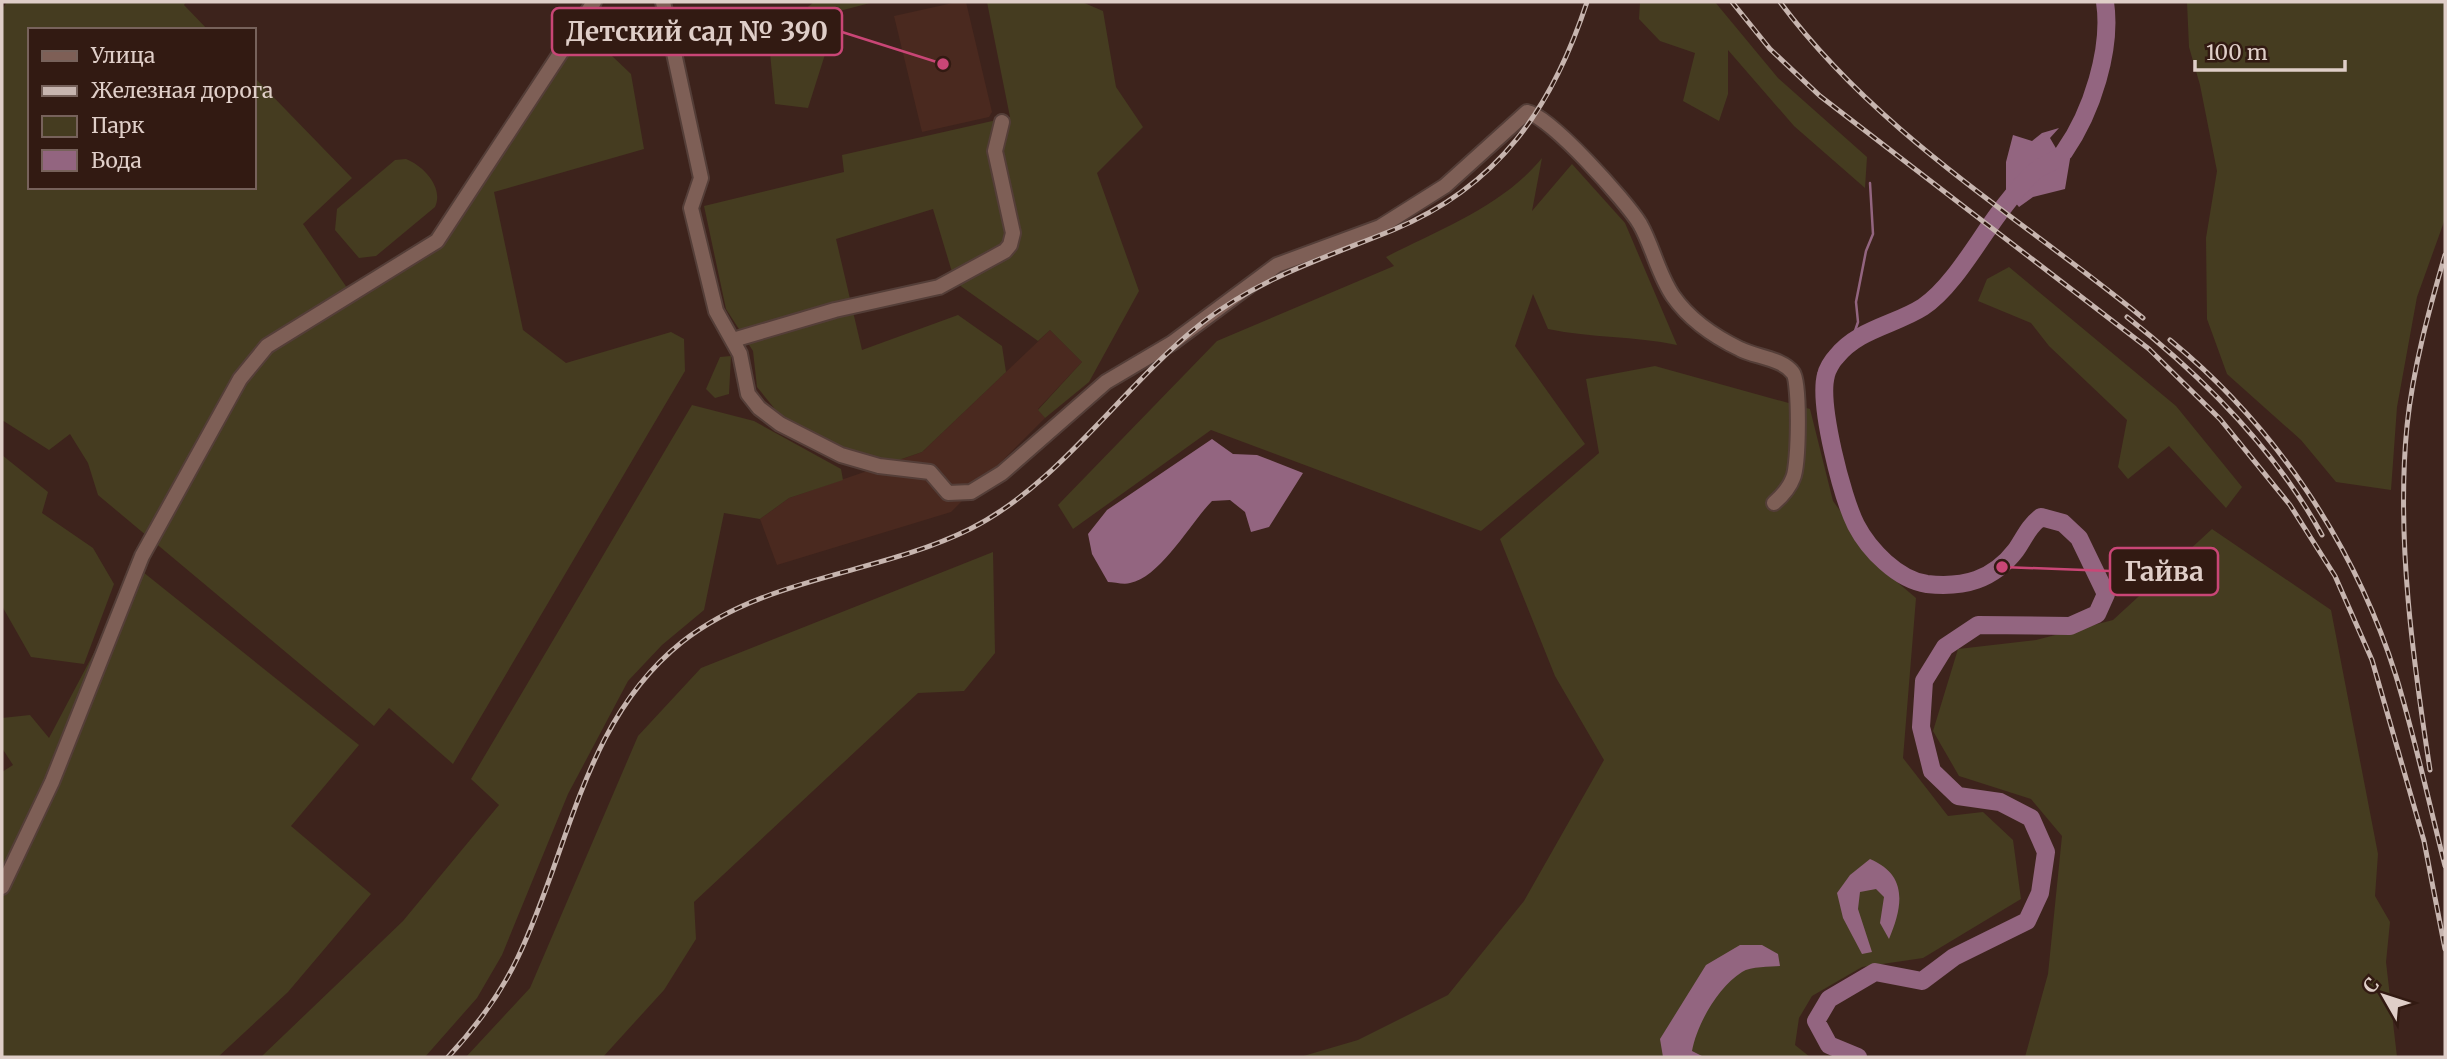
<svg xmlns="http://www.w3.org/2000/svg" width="2447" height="1059" viewBox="0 0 2447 1059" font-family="Merriweather,serif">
	<rect width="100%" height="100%" fill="#3d231c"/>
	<!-- built -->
	<path fill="#4a291f" d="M957,2H966L992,112L989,117L922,132L894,16Z
		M1050,330L1082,362L1038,409L1045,418L951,512L777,565L760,519L789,498L922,452Z"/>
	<!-- green -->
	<path fill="#453c20" d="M7,2H186L184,5L208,30H30V187H254V77L352,178L303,224L354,298L440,246L569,48L591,36L631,74L644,149L494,192L523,330L566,363L671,332L684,339L685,371L453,764L389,708L374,726L98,495L88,463L70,434L49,450L2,420V9Z
		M814,2H874L824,15L828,45L808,108L775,104L766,12L800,13Z
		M987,2H1082L1103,11L1116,87L1143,127L1097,173L1139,291L1089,382L1045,418L1038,410L1082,362L1050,330L1038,341L955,282L933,209L836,239L862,350L958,315L1002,346L1006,372L922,452L890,463L844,452L783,419L757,387L753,351L726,309L704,206L844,172L842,155L1010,117Z
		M1640,2H1715L1778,78L1867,157L1865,188L1794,126L1728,50V94L1719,121L1683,101L1695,53L1660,41L1639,19Z
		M2187,2H2445V219L2417,297L2397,407L2391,490L2336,482L2301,440L2227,374L2207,319L2206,238L2217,171L2200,85L2189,47Z
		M1542,158L1532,211L1572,164L1625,223L1677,345C1634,336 1591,338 1548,329L1533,294L1515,346L1585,444L1481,531L1211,430L1073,529L1058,505L1217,341L1394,266L1386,257C1440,229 1503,206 1542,158Z
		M406,159C424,166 444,188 435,207L376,256L359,258L335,230L337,209L395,160Z
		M2009,267L2176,406L2242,487L2226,508L2169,446L2128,479L2118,467L2127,420L2049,346L2031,323L1978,301L1987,279Z
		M731,356L729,394L715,398L706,389L720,357Z
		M1655,366L1810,409L1833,501L1884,571L1916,598L1903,758L1948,816L1983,812L2013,840L2021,899L1923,958L1862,967L1812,996L1799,1018L1795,1045L1810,1057H1300L1358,1040L1448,995L1524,901L1604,760L1555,676L1500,539L1599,453L1586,379Z
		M692,405L754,421L841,469L843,480L789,498L760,519L724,513L704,610L662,645L628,681L568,794L502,955L477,998L425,1057H261L403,921L499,805L471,779Z
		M2,455L48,492L42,513L93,548L114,584L84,664L31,657L2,606Z
		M2212,529L2331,610L2378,854L2375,896L2390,922L2386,962L2397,1057H2025L2048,974L2062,836L2031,799L1959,776L1933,731L1958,649L2036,640L2113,620Z
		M993,552L995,653L964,691L918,693L694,902L696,939L664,990L603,1057H466L530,988L638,736L701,668Z
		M143,572L359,745L291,826L371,894L288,992L218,1057H2V772L13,765L2,748V718L30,715L49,738L97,647Z"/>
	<!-- water -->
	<path fill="#936580" d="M2059,128L2050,138L2057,150L2070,159L2065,189L2033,197L2019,207L2006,191V162L2013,135L2032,141L2042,133Z
		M1212,439L1233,454L1257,455L1303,473L1269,527L1251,532L1245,512L1230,500L1212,501C1191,522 1161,577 1130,583C1124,585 1114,582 1108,582L1092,554L1088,534L1107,510Z
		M1870,859C1908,875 1903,906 1889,939L1880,923L1884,897L1876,889L1860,892L1858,909L1872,952L1862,954L1843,918L1837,893L1850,875Z
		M1740,945H1762L1778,954L1780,966C1770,967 1751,966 1742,972C1718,987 1697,1024 1692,1051L1704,1057H1663L1660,1039L1706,965Z"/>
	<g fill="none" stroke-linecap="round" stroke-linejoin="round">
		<!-- stream -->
		<path stroke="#936580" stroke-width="2.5" d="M1851,343L1858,322L1856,302L1866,251L1873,234L1870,183"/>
		<!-- river -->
		<path stroke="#936580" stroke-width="18" d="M1858,1057L1829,1045L1816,1021L1829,999L1875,972L1922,981L1954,957L2027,921L2040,893L2046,852L2031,818L2000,802L1958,796L1932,771L1921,727L1924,681L1945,647L1978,625L2070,626L2097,614L2106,594L2079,538L2063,523L2041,517C2028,527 2025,537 2016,550C1993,580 1964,588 1927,584C1898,580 1869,550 1856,525C1842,497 1818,404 1826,375C1827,370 1832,361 1836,357C1858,329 1895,325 1923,307C1952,288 1978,241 1999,213C2010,199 2021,183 2034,172C2042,165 2058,161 2064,152C2092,112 2112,49 2105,2"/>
		<defs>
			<path id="minor" d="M663,2L701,178L691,208L716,311L740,354L748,394L759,408L780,424L841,455L879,466L930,472L948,493L971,492L1002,473L1106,382L1172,343L1277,265L1380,227L1445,186L1527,112C1550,116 1626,201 1640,224C1653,247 1658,274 1673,296C1689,319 1715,337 1740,349C1755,357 1782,358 1793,373C1800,382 1799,465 1793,478C1789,489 1782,496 1774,503
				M733,340L835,310L939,287L1005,251L1010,245L1013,233L995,151L1002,122
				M2,887L52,782L142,556L240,379L267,346L437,241L594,2"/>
		</defs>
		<!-- minor casing -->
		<use href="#minor" stroke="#543e38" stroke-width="18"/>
		<!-- minor -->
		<use href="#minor" stroke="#7e5f56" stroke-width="14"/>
		<defs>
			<path id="rail" d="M1732,2L1770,49L1820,96L2149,349L2220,419L2290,505L2335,576L2372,660L2424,841L2445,949
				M1780,2C1878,134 2018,216 2143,318
				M2127,317C2203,377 2275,449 2322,535
				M2170,340C2275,426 2355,545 2396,676C2415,738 2429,803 2445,866
				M2430,770C2413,660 2396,537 2407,426C2413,368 2429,310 2445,255
				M448,1057C476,1027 500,995 518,957C570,849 583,721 682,642C766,576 877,575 970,529C1060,484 1123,385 1202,323C1259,278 1327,257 1393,230C1499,186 1552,108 1587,2"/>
		</defs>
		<!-- rail casing -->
		<use href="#rail" stroke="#c7b5af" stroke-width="5"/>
		<!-- rail -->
		<use href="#rail" stroke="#321a12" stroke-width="2.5" stroke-dasharray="8" stroke-linecap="butt"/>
	</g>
	<!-- callouts -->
	<path fill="none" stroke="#c94676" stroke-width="2.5" d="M943 64L842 32M2002 567L2110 571"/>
	<g fill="#c94676" stroke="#321a12" stroke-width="2.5">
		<circle cx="943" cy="64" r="7"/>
		<circle cx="2002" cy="567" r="7"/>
	</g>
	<g fill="#321a12" stroke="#c94676" stroke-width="2.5">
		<rect x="552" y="8" width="290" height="47" rx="7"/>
		<rect x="2110" y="548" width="108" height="47" rx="7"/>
	</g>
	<g font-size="26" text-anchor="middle" font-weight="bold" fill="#dfcec8">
		<text x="697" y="41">Детский сад № 390</text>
		<text x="2164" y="581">Гайва</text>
	</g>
	<!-- border -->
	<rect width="2447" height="1059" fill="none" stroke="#dfcec8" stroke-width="7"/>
	<!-- legend -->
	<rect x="28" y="28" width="228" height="161" fill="#321a12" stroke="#77625b" stroke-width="2"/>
	<rect x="42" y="51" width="35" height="10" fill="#7e5f56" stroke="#77625b" stroke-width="2"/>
	<text x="91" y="63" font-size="21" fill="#dfcec8">Улица</text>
	<rect x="42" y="86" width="35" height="10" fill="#c7b5af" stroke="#77625b" stroke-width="2"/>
	<text x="91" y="98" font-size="21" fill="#dfcec8">Железная дорога</text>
	<rect x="42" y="116" width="35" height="21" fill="#453c20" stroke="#77625b" stroke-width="2"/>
	<text x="91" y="133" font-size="21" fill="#dfcec8">Парк</text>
	<rect x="42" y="150" width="35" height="21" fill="#936580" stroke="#77625b" stroke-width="2"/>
	<text x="91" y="168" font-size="21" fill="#dfcec8">Вода</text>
	<!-- north arrow -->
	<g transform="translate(2384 996) rotate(309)" stroke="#321a12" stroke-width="5" paint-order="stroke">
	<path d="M0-5L12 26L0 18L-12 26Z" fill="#dfcec8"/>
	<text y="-10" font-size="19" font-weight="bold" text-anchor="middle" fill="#dfcec8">С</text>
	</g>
	<!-- scale -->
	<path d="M2195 60v10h150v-10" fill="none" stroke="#dfcec8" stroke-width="3.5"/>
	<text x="2206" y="60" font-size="21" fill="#dfcec8" stroke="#321a12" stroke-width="5" paint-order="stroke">100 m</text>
</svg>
